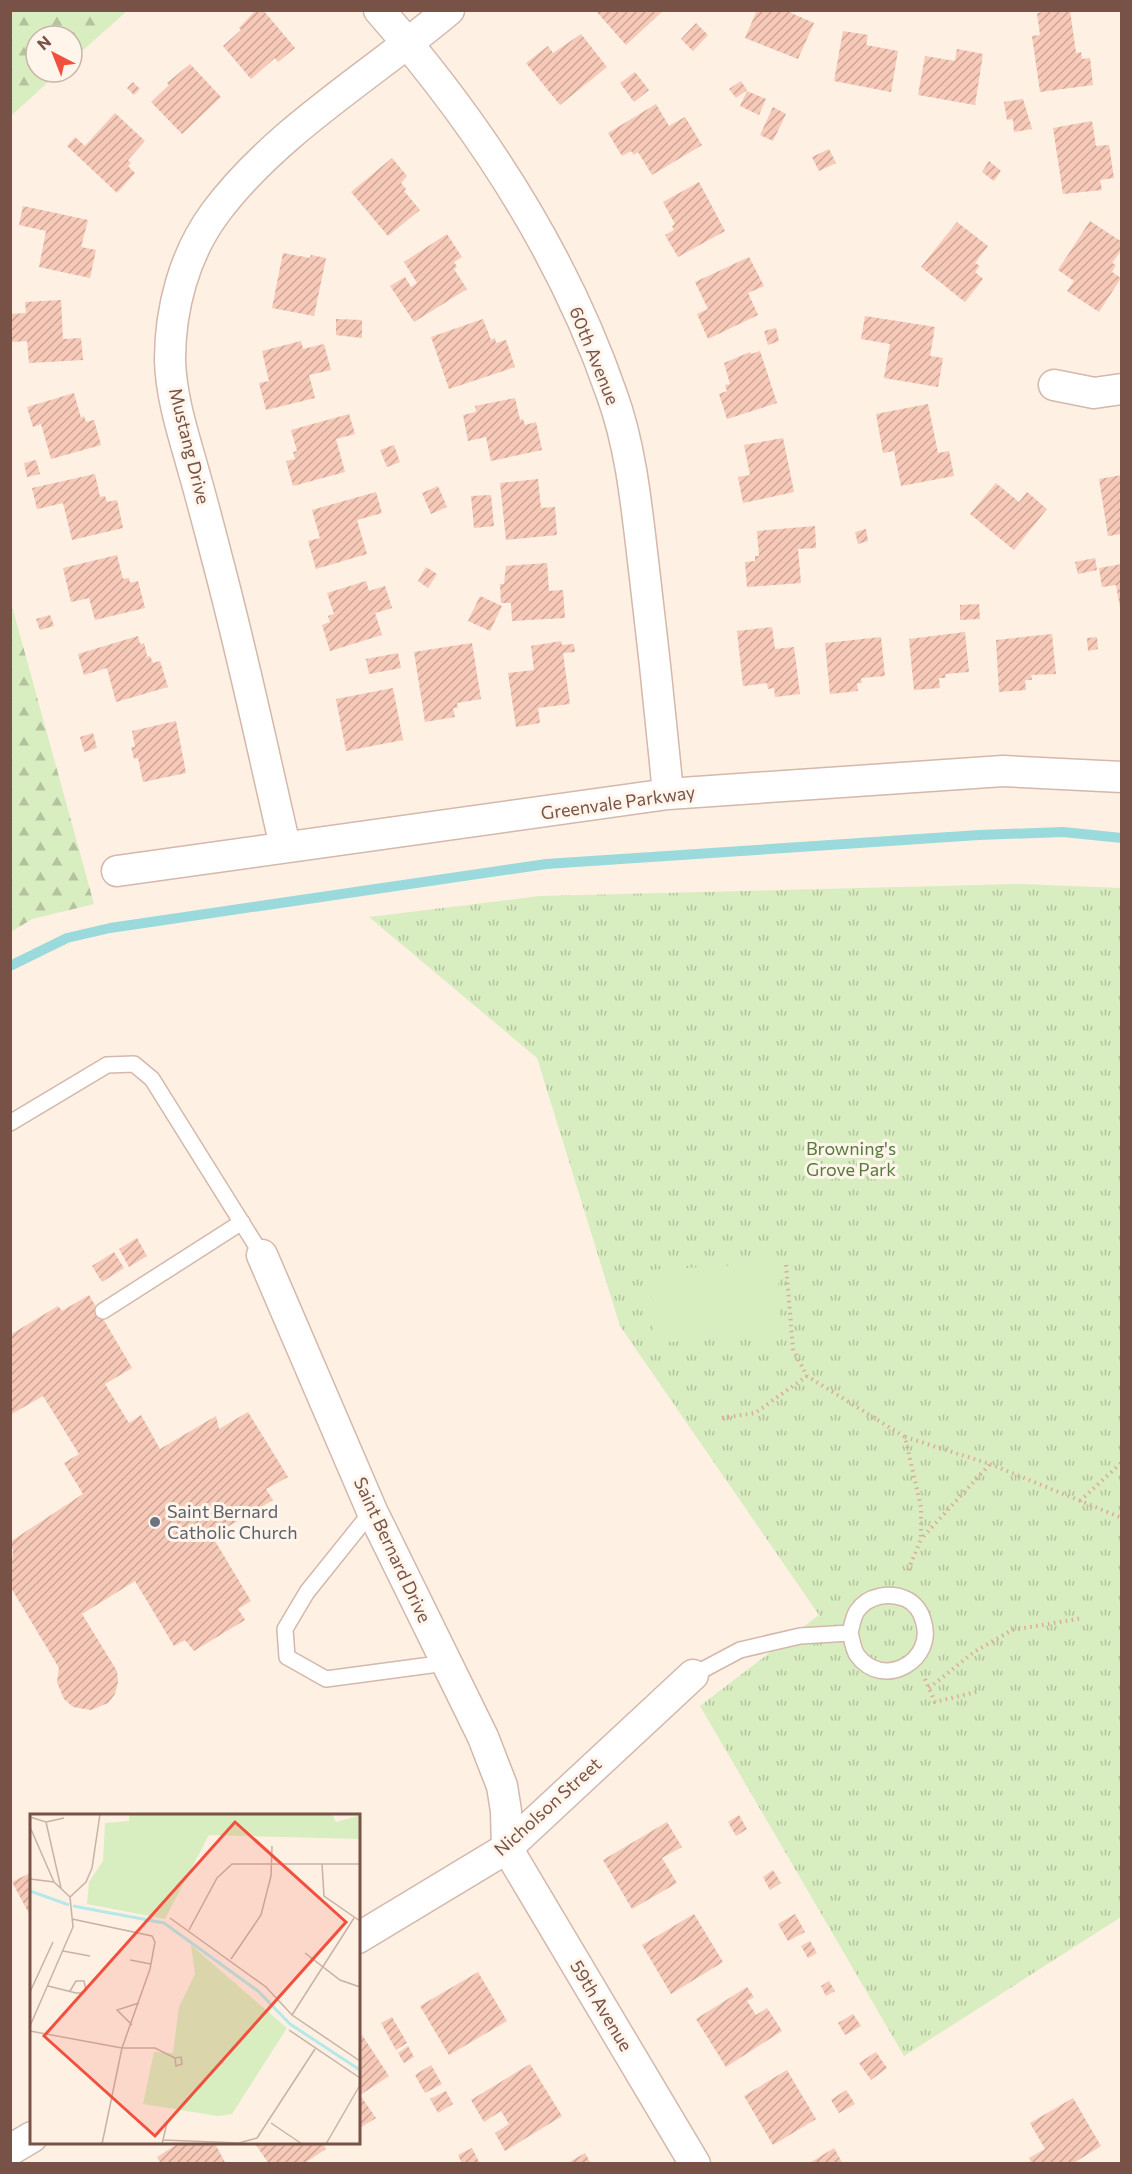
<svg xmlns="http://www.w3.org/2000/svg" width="1132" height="2174" viewBox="0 0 1132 2174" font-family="Commissioner,sans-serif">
	<defs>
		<pattern id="forest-firs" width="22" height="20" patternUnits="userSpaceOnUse" patternTransform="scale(1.5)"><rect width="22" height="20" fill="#d8edc0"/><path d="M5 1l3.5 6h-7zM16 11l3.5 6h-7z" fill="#b4c39e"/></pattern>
		<pattern id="park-tufts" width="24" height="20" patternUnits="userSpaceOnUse" patternTransform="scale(1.5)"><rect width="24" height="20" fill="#d8edc0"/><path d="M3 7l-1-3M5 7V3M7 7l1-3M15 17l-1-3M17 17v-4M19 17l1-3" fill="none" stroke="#b4c39e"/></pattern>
		<pattern id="building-hatch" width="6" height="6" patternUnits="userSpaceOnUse" patternTransform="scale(1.5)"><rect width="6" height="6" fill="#f6c9b8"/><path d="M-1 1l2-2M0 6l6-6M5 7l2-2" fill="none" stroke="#cca697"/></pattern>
	</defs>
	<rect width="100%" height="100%" fill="#fef0e3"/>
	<!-- forest -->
	<path fill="url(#forest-firs)" d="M11,10H127V11L72,60V36H36V72H59L11,116Z
		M10,599L94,904L32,919L11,932Z"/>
	<!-- park -->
	<path fill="url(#park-tufts)" d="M1021,884L1121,888V1917L904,2056L700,1706L819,1615L620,1326L537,1058L369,917L540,896Z"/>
	<!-- pitch -->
	<path fill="#d8edc0" d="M777,1263L781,1335L653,1343L649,1270Z"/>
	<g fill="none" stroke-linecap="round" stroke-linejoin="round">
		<!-- stream -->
		<path stroke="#9bdadc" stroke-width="10" d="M10,966L67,938L110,928L546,864L979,835L1063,832L1122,838"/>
	</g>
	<!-- building -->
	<path fill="url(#building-hatch)" d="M256,10H263L295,48L278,62L275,58L251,79L223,46L241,30L239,28Z
		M595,10H664L626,45Z
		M757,10H792L791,13L814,23L798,59L745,38Z
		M1056,10H1070L1076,53L1081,52L1082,59L1090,58L1093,85L1040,92L1032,36L1040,35L1037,13Z
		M696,23L708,35L693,51L681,39Z
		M843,31L868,35L866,45L898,51L891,92L834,81Z
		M581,34L607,67L560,105L526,63L548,46L553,53Z
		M957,49L983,54L975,105L918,95L925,56L955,61Z
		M190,64L221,97L182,134L151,102L169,85L167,83Z
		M635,72L649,90L634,102L620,83Z
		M741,81L747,90L736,98L729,89Z
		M133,82L140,89L134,95L127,88Z
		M747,91L766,99L759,115L740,106Z
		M1023,99L1032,129L1014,132L1013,119L1007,120L1004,102Z
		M656,104L669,126L685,117L702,145L652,175L638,152L634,155L631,151L622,156L608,133Z
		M773,107L786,114L773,141L760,135Z
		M115,113L145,141L128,160L131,163L128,166L135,173L117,193L67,146L75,137L85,146Z
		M1092,121L1096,146L1109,145L1114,178L1100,180L1102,190L1063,194L1053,128Z
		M829,149L836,163L819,171L812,157Z
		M392,158L407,176L401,183L406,189L404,191L420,210L388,236L351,192Z
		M989,161L1001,171L994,181L982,172Z
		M699,182L725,231L678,257L665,235L674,230L672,226L675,224L663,202Z
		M23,206L88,220L81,247L96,250L90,278L39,267L46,231L19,225Z
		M1090,221L1122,242V249L1112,263L1116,265L1112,272L1121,278L1099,312L1067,291L1074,281L1058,270Z
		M957,222L988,246L975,263L980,266L975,272L983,279L965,302L921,267Z
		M447,234L462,257L454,262L457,267L454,269L467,289L414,322L390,286L405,277L411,287L417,283L404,262Z
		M283,253L310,258L311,255L326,258L314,316L272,308Z
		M749,257L764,286L748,293L758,315L708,339L697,314L708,309L695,282Z
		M61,300L63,339L81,338L83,360L29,363L27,341L10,342V314L26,313L25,302Z
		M865,316L935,327L930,356L943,358L938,387L884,378L890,344L861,339Z
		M336,319L362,320V338L336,335Z
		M483,319L491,340L495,338L496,343L506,340L515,367L449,389L431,337Z
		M776,328L779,341L768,345L764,331Z
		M301,341L303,349L324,344L331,370L309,375L315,398L266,410L259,383L269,381L262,351Z
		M760,351L777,403L727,419L719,394L727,391L725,385L730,384L724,363L750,352L751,354Z
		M74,393L81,418L84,416L86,422L94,420L101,445L51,459L41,424L33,427L27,407Z
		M515,398L520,420L523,419L525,425L536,422L542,450L491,461L486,437L468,441L463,415L476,412L475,406Z
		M928,404L938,453L949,451L954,476L901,486L894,451L883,453L876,414Z
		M349,414L355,434L336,439L345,472L293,486L286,461L295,459L293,452L297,451L291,430Z
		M783,438L794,492L743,503L738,477L750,475L744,445Z
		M394,445L400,462L387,467L380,450Z
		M36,460L40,474L27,477L24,463Z
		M95,474L100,497L105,496L107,502L117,500L123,528L72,540L63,503L37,509L32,488Z
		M1122,475V534L1108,536L1099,479Z
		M538,479L541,508L555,507L557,535L506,540L500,483Z
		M996,483L1019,502L1027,492L1047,509L1014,550L970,514Z
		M438,486L447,507L431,514L422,493Z
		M376,492L382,513L357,520L367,554L316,569L308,541L320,538L312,510Z
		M491,495L494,526L474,528L471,496Z
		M815,526L816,548L798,549L801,583L747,587L745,562L755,561V556H759L757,531Z
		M866,529L868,541L858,544L855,532Z
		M117,555L123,579L129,578L130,583L138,581L145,608L95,620L89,598L71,602L63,568Z
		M1095,558L1097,570L1078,574L1075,562Z
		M547,563L549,591L563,590L565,618L512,621L511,603H501L500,584H504L506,566Z
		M1122,564V608H1120L1116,585L1102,587L1099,568Z
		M426,567L437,574L428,588L418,581Z
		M366,581L369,591L385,586L392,608L375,613L382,635L330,651L322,625L330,622L328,616L334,614L327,593Z
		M480,596L502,606L490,631L468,621Z
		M979,604L980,619L960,620V605Z
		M50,615L54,626L40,630L36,619Z
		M772,627L775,649L794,647L800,694L775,697L774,688L768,689L767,683L743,686L737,631Z
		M965,632L969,672L945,674L946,678H939L940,688L914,690L909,639Z
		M1052,634L1056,674L1031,675L1032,680H1025L1026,690L999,692L996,640Z
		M138,636L140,644L144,643L147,655L145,657L150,656L153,663L160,661L168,687L116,702L107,668L84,675L78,654Z
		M881,637L885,676L861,678L862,683H857L858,691L830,694L825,643Z
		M1097,637L1098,649L1088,651L1087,638Z
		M561,641L562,645L574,644L575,652L563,653L570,704L538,708L540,723L516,727L508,673L534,670L531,646Z
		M472,643L481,699L457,703L458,708H453L455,717L425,722L414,652Z
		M398,653L401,668L369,674L366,659Z
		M393,688L403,740L346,751L336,699Z
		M176,721L186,773L143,782L138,758L134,759L131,747H135L132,731Z
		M93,733L97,748L84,752L80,737Z
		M137,1238L147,1256L129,1267L119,1249Z
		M114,1252L124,1268L102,1282L92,1266Z
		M89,1295L132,1368L105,1384L129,1423L141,1415L160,1449L216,1416L219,1429L248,1412L288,1477L266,1489L273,1500L212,1536L251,1601L238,1609L245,1620L194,1651L185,1640L174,1646L135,1581L82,1614L117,1671L118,1682L115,1694L108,1703L91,1710L73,1707L64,1699L57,1682L59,1668L10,1586L13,1550L10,1542L83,1494L64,1463L79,1454L43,1396L10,1415V1335L58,1306L62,1311Z
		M739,1815L747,1829L736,1836L728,1822Z
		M667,1822L682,1847L662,1858L677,1883L632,1909L603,1860Z
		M773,1870L781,1883L770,1890L763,1877Z
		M32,1872V1919L12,1882Z
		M694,1914L723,1962L671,1994L642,1945Z
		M795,1914L805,1932L788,1941L778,1924Z
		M810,1941L817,1953L808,1958L801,1946Z
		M478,1972L507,2021L449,2055L420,2006Z
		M829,1981L835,1991L826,1996L821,1986Z
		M747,1987L754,1997L747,2001L756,2015L767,2008L782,2031L726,2067L696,2019Z
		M853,2014L861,2026L845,2035L838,2023Z
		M392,2017L407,2043L396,2050L381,2023Z
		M362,2035L389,2076L360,2095L376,2118L358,2129V2037Z
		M408,2046L414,2057L404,2063L398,2053Z
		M876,2052L887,2068L871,2080L859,2063Z
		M530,2064L562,2116L505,2151L495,2133L509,2124L501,2111L484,2122L471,2100Z
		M431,2065L442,2084L425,2093L415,2075Z
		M787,2070L816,2119L773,2145L744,2096Z
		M846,2090L855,2104L839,2113L831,2100Z
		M446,2091L453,2104L438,2113L430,2099Z
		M1073,2098L1101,2146L1072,2164H1032L1029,2158L1045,2149L1030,2123Z
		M181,2142H214L226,2164H161L157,2157Z
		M254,2142H322L326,2149L303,2164H269Z
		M472,2148L480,2164H462L458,2155Z
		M834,2148L843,2164H808Z
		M585,2153L591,2164H566Z"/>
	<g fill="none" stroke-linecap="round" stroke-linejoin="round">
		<defs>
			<path id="lane" d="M10,1123L107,1065L134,1064L152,1079L262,1255
				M103,1311L242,1222
				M372,1511L307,1592L285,1629L287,1657L326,1679L446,1663
				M693,1675L740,1650L800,1636L850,1633C852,1639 853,1649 857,1655C883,1691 937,1660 923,1620C921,1612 915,1603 906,1599C890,1592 868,1595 857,1611C853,1617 852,1626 850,1633"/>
			<path id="street" d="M379,10C478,123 563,253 612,395C632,450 637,512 644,569C653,644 661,719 668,794
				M1054,385L1094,393L1122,389
				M285,846C263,751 243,656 218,562C210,531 202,500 193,469C183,433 171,397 170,360C170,309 184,255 215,213C275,132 372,75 449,10
				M117,871L668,794L1003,771L1122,777
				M262,1255L372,1511L483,1737L502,1786L506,1811L507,1848L695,2164
				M358,1938L507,1848L693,1675
				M10,2150L32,2137"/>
		</defs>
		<!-- lane casing -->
		<use href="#lane" stroke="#d3b8ab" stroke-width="18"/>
		<!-- street casing -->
		<use href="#street" stroke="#d3b8ab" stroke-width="33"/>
		<!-- path -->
		<path stroke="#dbac9b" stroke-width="4" stroke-dasharray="1.5 4.5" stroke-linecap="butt" d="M786,1265L793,1349L807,1376L905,1437L921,1507V1539L907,1573
			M722,1418L755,1413L807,1376
			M905,1437L990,1464L922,1538
			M990,1464L1122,1518
			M1080,1501L1122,1462
			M925,1679L935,1702L980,1691
			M929,1688L974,1652L1012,1630L1083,1618"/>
		<!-- lane -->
		<use href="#lane" stroke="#fff" stroke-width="15"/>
		<!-- street -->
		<use href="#street" stroke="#fff" stroke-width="30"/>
	</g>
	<!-- markers -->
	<circle fill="#6b7280" stroke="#fff5eb" stroke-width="2" cx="155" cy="1522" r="6"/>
	<g text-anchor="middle" stroke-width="6" stroke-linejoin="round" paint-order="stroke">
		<!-- street labels -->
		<g font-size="18" fill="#795247" stroke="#fff5eb">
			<text transform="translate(594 356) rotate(68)" y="6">60th Avenue</text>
			<text transform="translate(189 446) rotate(76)" y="6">Mustang Drive</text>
			<text transform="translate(618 803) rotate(-8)" y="6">Greenvale Parkway</text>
			<text transform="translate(392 1550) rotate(65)" y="6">Saint Bernard Drive</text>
			<text transform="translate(548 1807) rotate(-42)" y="6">Nicholson Street</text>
			<text transform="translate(601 2006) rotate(59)" y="6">59th Avenue</text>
		</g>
		<!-- park labels -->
		<g font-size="18" fill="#557a3b" stroke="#fff5eb">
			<text x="851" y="1155">Browning's<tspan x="851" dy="21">Grove Park</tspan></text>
		</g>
		<!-- worship labels -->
		<g font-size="18" fill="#5b616d" stroke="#fff5eb" text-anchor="start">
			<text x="167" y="1518">Saint Bernard<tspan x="167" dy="21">Catholic Church</tspan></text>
		</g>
	</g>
	<!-- overview -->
	<g transform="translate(30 1814)">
		<rect width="330" height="330" fill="#fef0e3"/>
		<path d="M99,0H302L306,8L330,1V25L179,21L135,105L57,90L59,68L73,47L75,9L99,7Z" fill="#d8edc0"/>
		<path d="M161,131L257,214L202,300L188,302L113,290L124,238L143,239L149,193L165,160Z" fill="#d8edc0"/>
		<path d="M207 237a9 9 0 1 1 18 0a9 9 0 1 1-18 0Z" fill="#d8edc0"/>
		<path fill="none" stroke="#b6e8e9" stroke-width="3" d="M0,77L39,91M43,92L134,109L228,177L260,210L330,256"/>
		<path fill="none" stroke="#c9b1a5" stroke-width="1.5" d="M0,3L16,8L31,74M16,8L34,4M0,13L24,68M292,50L294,82L330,107M0,65L24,68L40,83M140,104L236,173L262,201L330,247M42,105L122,122L125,128L120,155L92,234L72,330M159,116L187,64L202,50H330M33,137L60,142M275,139L310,166L330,173M201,145L231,101L241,62L242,32M100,146L121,150M18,172L46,179H51L56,176L54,167H46L40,177M0,178L23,128M262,201L324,104M102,211L87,196L109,189M0,212L43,113L40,83L56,68L62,54L70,0M259,216L330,264M0,217L92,234H125L145,244L146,252L152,250L151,243L145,244M241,309L272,330M133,326L209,329L227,324L285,235M132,330L137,309M296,330L330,271"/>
		<path fill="#f2503e" fill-opacity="0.15" stroke="#f2503e" stroke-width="3" d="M205,8L316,108L125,322L14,222Z"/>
		<rect width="330" height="330" fill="none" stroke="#795247" stroke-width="3"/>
	</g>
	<!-- border -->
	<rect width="1132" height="2174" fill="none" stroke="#795247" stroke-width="24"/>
	<!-- north arrow -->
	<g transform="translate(54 54) rotate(318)"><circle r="28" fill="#fff5eb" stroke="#c9b4a9" stroke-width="1.5"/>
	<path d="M0-4.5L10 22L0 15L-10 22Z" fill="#f2503e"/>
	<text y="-9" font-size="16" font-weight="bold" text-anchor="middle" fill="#795247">N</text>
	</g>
</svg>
